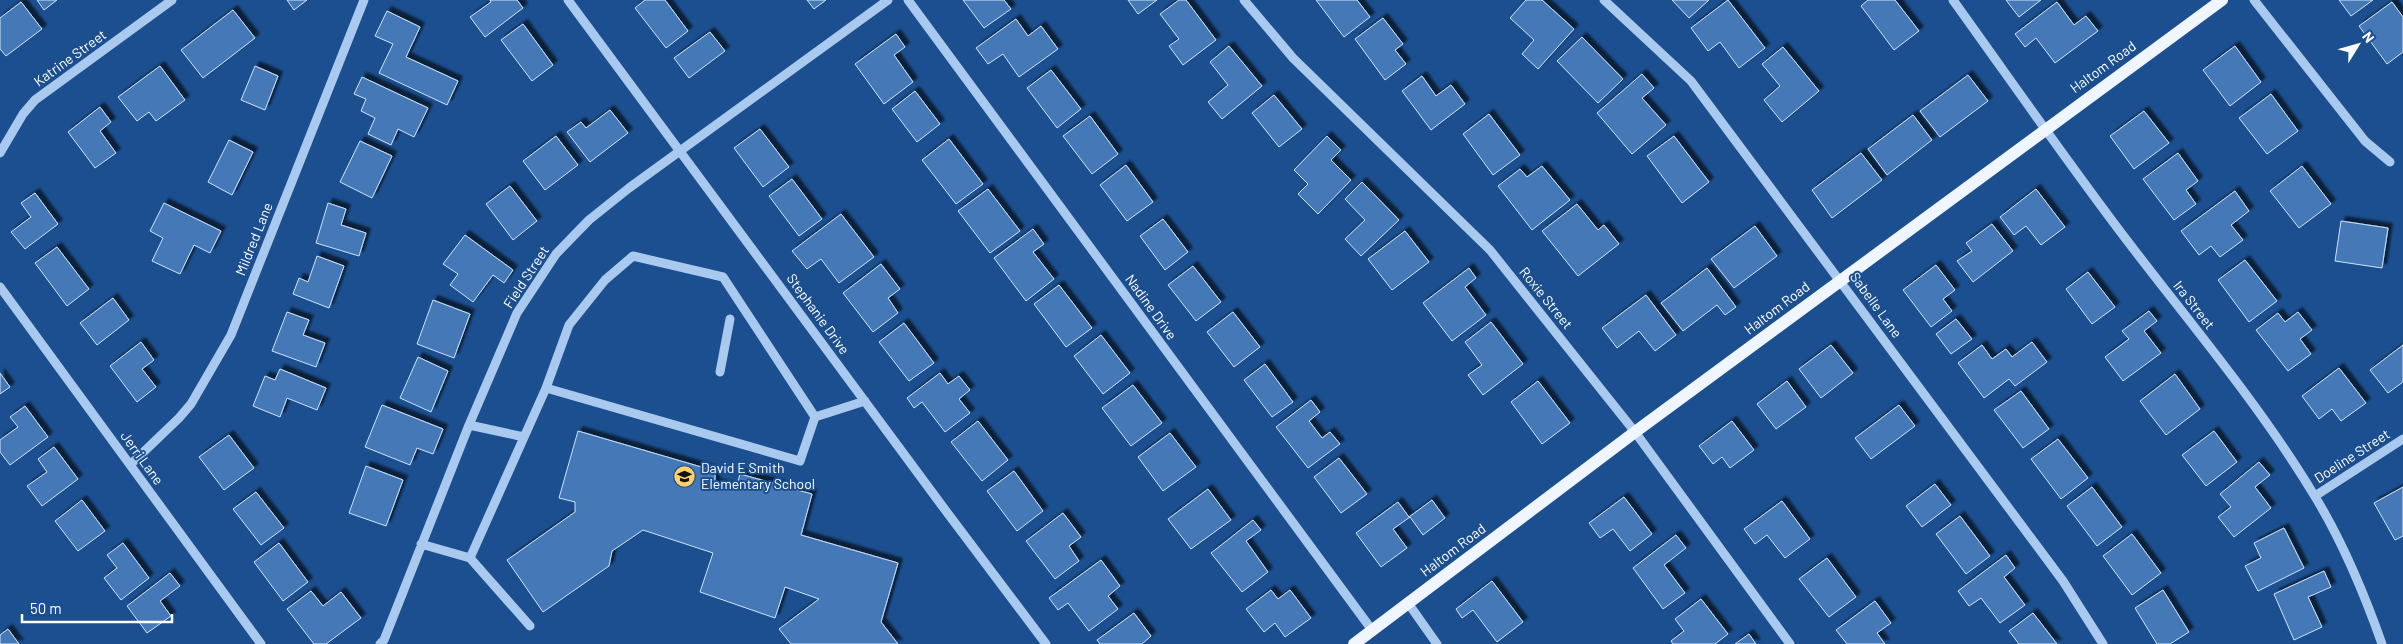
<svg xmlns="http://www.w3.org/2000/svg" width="2403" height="644" viewBox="0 0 2403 644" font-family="Barlow,sans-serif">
	<defs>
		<filter id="shadow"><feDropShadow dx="4.5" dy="-4.5" stdDeviation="1" flood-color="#0009"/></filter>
	</defs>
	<rect width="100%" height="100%" fill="#1b4f8f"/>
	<!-- building -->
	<path fill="#4478b7" stroke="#cfe3fa" filter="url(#shadow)" d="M37,0H57L44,10Z
		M287,0H307L294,10Z
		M490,0H517L523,8L485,37L470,17L491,2Z
		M645,0H665L688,31L666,48L635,8Z
		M807,0H826L814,9Z
		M963,0H1004L1011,9L984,28Z
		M1128,0H1157L1138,14Z
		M1179,0H1186L1216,40L1183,65L1169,46L1179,39L1160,14Z
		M1316,0H1357L1370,17L1344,37Z
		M1526,0H1542L1574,29L1538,69L1522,54L1534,40L1510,18Z
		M1672,0H1709L1689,18Z
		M1728,0L1765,48L1739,68L1720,42L1708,51L1691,28Z
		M1868,0H1895L1919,31L1894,50L1861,6Z
		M2006,0H2041L2019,17Z
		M2339,0H2373L2351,16Z
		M21,2L42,29L6,56L0,49V18Z
		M2057,2L2074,25L2086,16L2098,31L2055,63L2036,38L2025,47L2015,34Z
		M2392,2L2403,17V52L2387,64L2359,26Z
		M233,10L255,38L203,78L181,50Z
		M387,11L420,27L406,57L458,81L447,105L379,73L393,44L375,36Z
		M1383,18L1403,44L1395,50L1406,64L1385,80L1355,39Z
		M1016,19L1028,36L1041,26L1058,49L1019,77L1003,54L988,64L976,48Z
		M523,24L553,65L532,81L501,40Z
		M710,32L725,51L689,78L674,58Z
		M896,34L905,47L894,55L913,82L884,104L855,64Z
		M1582,37L1623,79L1598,103L1557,61Z
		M1229,46L1262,86L1222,119L1208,102L1228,85L1210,62Z
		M2235,46L2261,82L2230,106L2203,70Z
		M1783,47L1819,91L1782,122L1764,100L1780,86L1762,64Z
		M160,66L185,100L156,121L149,112L137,121L118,97Z
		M255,66L278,76L265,110L241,100Z
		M1051,70L1081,109L1057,128L1027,88Z
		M1642,74L1654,88L1642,98L1666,125L1632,154L1597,113Z
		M1968,75L1988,101L1940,137L1920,111Z
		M1422,76L1436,96L1451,85L1465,104L1431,130L1402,91Z
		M362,77L428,108L414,137L398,129L391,145L368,134L375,118L361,111L366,99L354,94Z
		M915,91L940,124L917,142L892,109Z
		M2271,94L2298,131L2267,154L2239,118Z
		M1274,95L1302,129L1279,147L1252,113Z
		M100,107L111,122L100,131L116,153L95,168L68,132Z
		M610,110L628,133L590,162L567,132L581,122L586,128Z
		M2144,111L2169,143L2134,169L2110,136Z
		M1489,114L1520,155L1493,175L1463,134Z
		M1913,115L1932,140L1887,175L1868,149Z
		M1090,116L1118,154L1092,174L1063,136Z
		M760,129L789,167L763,187L734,148Z
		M556,136L578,165L545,190L523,161Z
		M1327,136L1341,150L1331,160L1351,180L1318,214L1298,194L1308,184L1294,170Z
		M1674,136L1709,182L1682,203L1647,156Z
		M949,139L983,184L956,204L922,160Z
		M229,140L253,152L232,195L208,182Z
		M360,141L392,156L372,198L340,182Z
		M1861,153L1882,180L1832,218L1812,190Z
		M2178,153L2198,181L2186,190L2196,204L2174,220L2143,179Z
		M1126,165L1153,202L1127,221L1100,185Z
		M1542,166L1570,200L1532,230L1498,186L1520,169L1527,177Z
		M2302,166L2331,204L2299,228L2270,191Z
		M792,179L822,219L799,236L769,196Z
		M1362,182L1399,220L1361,256L1345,239L1365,220L1345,199Z
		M510,186L537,221L513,240L486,204Z
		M988,189L1020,231L990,253L958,211Z
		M2036,189L2065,227L2041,245L2026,226L2014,235L2000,217Z
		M2235,191L2249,211L2231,225L2243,240L2220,257L2211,246L2199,255L2181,231Z
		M35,193L58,224L25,249L11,232L31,217L21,203Z
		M164,203L221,231L210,253L194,245L180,274L152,261L163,238L150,231Z
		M328,203L346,209L341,225L366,233L359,256L316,243Z
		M1577,204L1598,230L1604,225L1619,244L1578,276L1542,231Z
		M841,214L874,257L839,283L821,259L807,269L792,251Z
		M1163,219L1188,252L1165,270L1140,236Z
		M2341,221L2388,228L2382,268L2335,261Z
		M1992,224L2013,251L1973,282L1957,261L1972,251L1966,243Z
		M1755,226L1777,256L1734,288L1711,259Z
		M1033,229L1044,244L1033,252L1054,279L1026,301L994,258Z
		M1405,231L1429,262L1392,290L1368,259Z
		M465,235L513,270L504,283L493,275L473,302L450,285L458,274L443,264Z
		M57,247L89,289L67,306L35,263Z
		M317,256L344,266L329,308L293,294L299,278L308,282Z
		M2245,260L2277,301L2249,322L2218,280Z
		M881,264L900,289L888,298L898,313L873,332L843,293Z
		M1936,265L1955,290L1943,299L1952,311L1931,327L1903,290Z
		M1193,266L1221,302L1196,321L1168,285Z
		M1469,268L1476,278L1465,287L1486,315L1452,341L1423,303Z
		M1707,268L1736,307L1725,315L1717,305L1683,331L1661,303Z
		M2088,272L2115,307L2092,324L2066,289Z
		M1059,285L1092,328L1066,347L1034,304Z
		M1646,295L1676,335L1655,351L1639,331L1617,348L1602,328Z
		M113,298L129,320L97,345L80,323Z
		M433,300L470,314L454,358L417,344Z
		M2149,311L2157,321L2144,331L2161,353L2123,381L2105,357L2129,339L2122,331Z
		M287,312L309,320L303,335L325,343L316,367L272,351Z
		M1233,312L1260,347L1234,367L1207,332Z
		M2298,312L2312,330L2300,339L2311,354L2288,371L2256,330L2278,313L2285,322Z
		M1956,319L1972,339L1951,354L1936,334Z
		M1491,322L1523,364L1483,395L1468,375L1482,365L1465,342Z
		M904,323L934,363L909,381L879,342Z
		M1101,335L1130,373L1103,394L1074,356Z
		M141,342L154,360L142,369L156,387L137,402L110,366Z
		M2032,342L2047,362L2015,386L2009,379L1984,398L1958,363L1982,345L1992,359L2006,349L2012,357Z
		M1831,345L1853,373L1821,398L1799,369Z
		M2403,345V382L2388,393L2370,370Z
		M418,357L448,371L431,412L400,398Z
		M1265,364L1293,402L1272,417L1244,380Z
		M2339,368L2366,403L2341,421L2332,409L2319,419L2302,396Z
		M280,369L326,388L317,410L287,398L280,417L253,406L265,376L275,380Z
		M0,373L10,387L0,394Z
		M940,373L948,384L959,376L970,390L959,399L970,413L945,432L922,402L914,408L907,398Z
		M2175,374L2200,409L2166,435L2140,401Z
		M1538,381L1570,423L1542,444L1511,402Z
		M1787,381L1806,407L1776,429L1757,404Z
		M1133,385L1162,423L1131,446L1102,408Z
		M2021,391L2049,429L2023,448L1994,410Z
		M1311,400L1320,412L1309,421L1322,438L1330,432L1340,444L1308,468L1276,427Z
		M382,405L443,429L433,454L417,448L410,465L365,447Z
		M1899,405L1915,426L1871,459L1855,438Z
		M25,406L48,437L10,465L0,452V440L18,427L10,417Z
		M978,421L1008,460L982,481L951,442Z
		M1732,421L1754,450L1730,468L1722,457L1713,464L1699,446Z
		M578,431L715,471V483L736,489L740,474L812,494L801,535L898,563L881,622L898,644H791L779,629L819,599L785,587L775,618L700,592L713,553L643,530L612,551L609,566L543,612L507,560L575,512V502L559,498Z
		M2214,431L2237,462L2206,486L2182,455Z
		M1170,433L1196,467L1163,491L1138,457Z
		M229,435L254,468L224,490L199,457Z
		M2058,439L2088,478L2061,499L2031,459Z
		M54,447L78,479L42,506L27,486L47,472L38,459Z
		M1339,458L1367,494L1341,513L1314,477Z
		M2259,462L2270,475L2255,487L2271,508L2234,537L2218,517L2231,507L2220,494Z
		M366,466L403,480L386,526L349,513Z
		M1014,471L1043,511L1017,531L987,491Z
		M1935,484L1951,505L1922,527L1906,506Z
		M2092,487L2122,527L2097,546L2067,506Z
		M2403,487V536L2395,540L2374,503Z
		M1208,489L1231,520L1191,549L1168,519Z
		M256,492L284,528L261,545L233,509Z
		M1624,497L1652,534L1630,551L1613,529L1600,538L1589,523Z
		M82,500L105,531L78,551L55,521Z
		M1432,500L1445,518L1423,535L1410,517L1393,529L1407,548L1381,567L1356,533L1398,502L1409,517Z
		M1782,501L1810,539L1785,558L1767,535L1755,544L1744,529Z
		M1063,513L1081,537L1069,546L1079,561L1055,579L1026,541Z
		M1960,516L1990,556L1966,574L1936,534Z
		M1253,520L1261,530L1246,541L1268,572L1242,592L1211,553Z
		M2284,528L2304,568L2258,591L2245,566L2261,558L2254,543Z
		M2132,534L2161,573L2132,595L2103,556Z
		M1676,535L1686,548L1664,565L1685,593L1663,609L1633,568Z
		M123,543L149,578L121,600L104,578L117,568L107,555Z
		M279,543L308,582L283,601L254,562Z
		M2006,555L2015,568L2004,577L2025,605L2000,623L1981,598L1969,606L1958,591Z
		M1827,558L1856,597L1829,617L1799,579Z
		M1101,560L1120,586L1108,596L1118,609L1089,631L1068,603L1058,610L1049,598Z
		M2324,571L2331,587L2308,597L2322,627L2294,640L2274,594Z
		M170,573L180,586L160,601L171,616L147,633L127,606Z
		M1492,581L1523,622L1497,642L1473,610L1462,618L1456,609Z
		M1271,590L1278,599L1290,590L1311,618L1285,637L1275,623L1264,632L1246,609Z
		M2163,590L2189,632L2170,644H2157L2135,608Z
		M311,591L323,606L341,592L361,618L326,644H314L287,609Z
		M1701,599L1728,634L1715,644H1673L1671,641L1684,631L1675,619Z
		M1875,601L1891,623L1877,633L1885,644H1847L1836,630Z
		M1134,613L1151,636L1142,644H1100L1097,640Z
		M2033,613L2057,644H2019L2009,631Z
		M8,629L19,644H0V635Z
		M1749,634L1756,644H1735Z"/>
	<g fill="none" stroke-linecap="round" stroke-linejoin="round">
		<!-- minor -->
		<path stroke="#a9c9ee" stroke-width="9" d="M568,0L943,507L1046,644
			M908,0L1372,630
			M1244,0L1293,58L1490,250L1635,432L1790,644
			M1604,0L1691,81L2063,581L2103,644
			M1953,0C2012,82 2070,166 2132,247C2194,328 2261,407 2314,495C2343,542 2364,593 2382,644
			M2254,0L2365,141L2390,162
			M0,153L23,114L35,100L172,0
			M0,287L261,644
			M720,372L730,319
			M815,417L800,461L546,388L569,325L605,280L633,256L723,277L815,417L865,401
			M469,425L524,437
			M130,465L179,418L191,404L231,335L364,0
			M2315,496L2403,439
			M421,544L470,558
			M1408,603L1437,644
			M530,626L470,558L546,388
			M380,644L384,640L469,425L517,313L556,254L589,220L629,188L888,0"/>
		<!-- major -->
		<path stroke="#f0f6ff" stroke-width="12" d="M1354,644L1635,432L2222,0"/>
	</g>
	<!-- icons -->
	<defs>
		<symbol id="school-disc" viewBox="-11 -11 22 22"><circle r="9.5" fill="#ffd166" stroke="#1b4f8f"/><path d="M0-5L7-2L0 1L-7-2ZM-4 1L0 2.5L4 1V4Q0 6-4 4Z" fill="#111"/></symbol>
	</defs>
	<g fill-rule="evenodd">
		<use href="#school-disc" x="672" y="464" width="25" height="25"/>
	</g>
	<g text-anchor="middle" stroke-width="4" stroke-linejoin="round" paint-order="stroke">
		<!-- street labels -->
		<g font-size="14" fill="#fff" stroke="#1b4f8f">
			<text transform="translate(70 58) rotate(-36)" y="5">Katrine Street</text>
			<text transform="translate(2103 67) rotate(-36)" y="5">Haltom Road</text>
			<text transform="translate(254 239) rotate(-68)" y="5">Mildred Lane</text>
			<text transform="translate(526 277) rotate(-57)" y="5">Field Street</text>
			<text transform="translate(1546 298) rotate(51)" y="5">Roxie Street</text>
			<text transform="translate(1876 305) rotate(54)" y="5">Sabelle Lane</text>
			<text transform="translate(2194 305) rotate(52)" y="5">Ira Street</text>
			<text transform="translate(1151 307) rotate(54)" y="5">Nadine Drive</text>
			<text transform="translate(1777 308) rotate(-37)" y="5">Haltom Road</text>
			<text transform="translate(818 314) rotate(54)" y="5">Stephanie Drive</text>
			<text transform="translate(2352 456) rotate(-33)" y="5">Doeline Street</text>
			<text transform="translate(142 458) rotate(54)" y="5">Jerri Lane</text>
			<text transform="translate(1453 550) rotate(-37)" y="5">Haltom Road</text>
		</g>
		<!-- poi labels -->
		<g font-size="14" fill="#fff" stroke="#1b4f8f" text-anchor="start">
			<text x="701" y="473">David E Smith<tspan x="701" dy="16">Elementary School</tspan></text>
		</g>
	</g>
	<!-- north arrow -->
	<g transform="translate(2358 45) rotate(53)" stroke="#1b4f8f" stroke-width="4" paint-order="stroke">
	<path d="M0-4L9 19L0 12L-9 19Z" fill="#ffffff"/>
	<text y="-8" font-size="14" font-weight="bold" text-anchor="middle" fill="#ffffff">N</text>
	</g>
	<!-- scale -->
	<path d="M22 614v8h150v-8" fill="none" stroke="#ffffff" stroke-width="2.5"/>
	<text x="30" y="614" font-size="15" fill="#ffffff" stroke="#1b4f8f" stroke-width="4" paint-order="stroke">50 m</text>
</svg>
